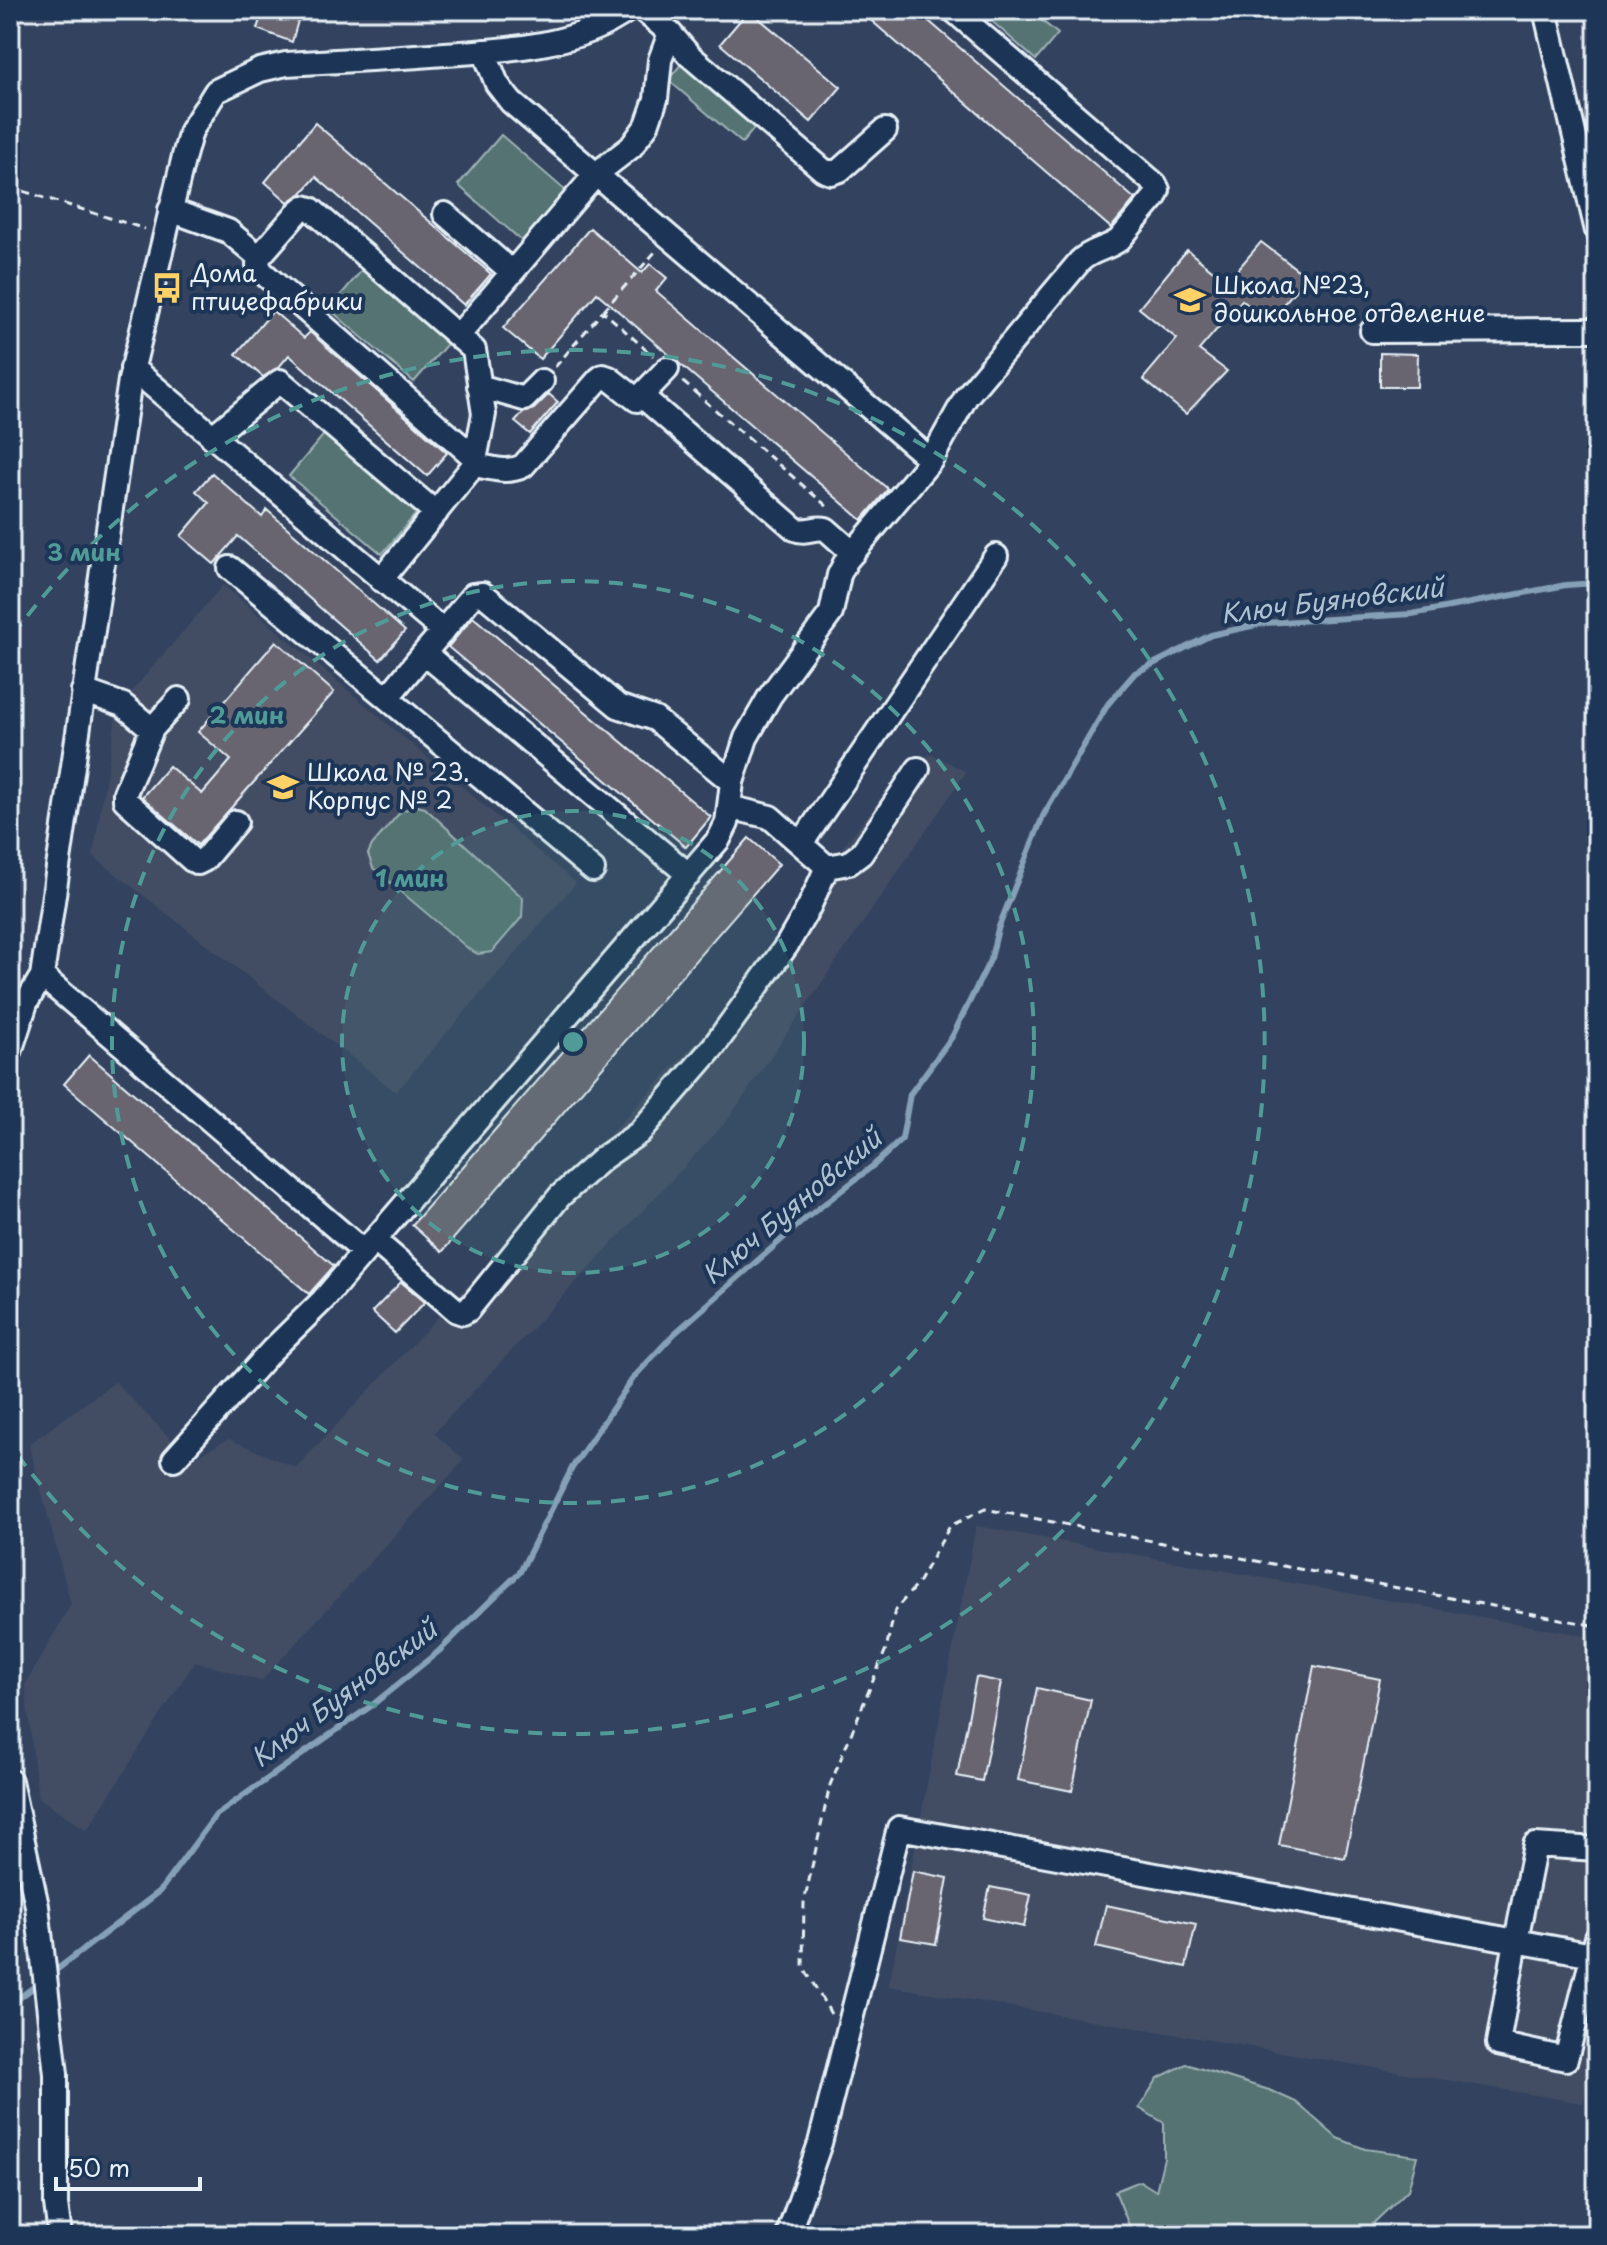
<svg xmlns="http://www.w3.org/2000/svg" width="1607" height="2245" viewBox="0 0 1607 2245" font-family="'Playpen Sans',sans-serif">
	<rect width="100%" height="100%" fill="#33435f"/>
	<filter id="ink" filterUnits="userSpaceOnUse"><feTurbulence type="fractalNoise" baseFrequency=".0125" numOctaves="2"/><feDisplacementMap in="SourceGraphic" scale="16" xChannelSelector="R" yChannelSelector="G"/><feConvolveMatrix kernelMatrix="1 2 1 2 8 2 1 2 1" color-interpolation-filters="sRGB"/></filter>
	<g filter="url(#ink)">
		<!-- built -->
		<path fill="#434d64" d="M223,585L576,883L396,1092L93,856L116,717L133,690Z
			M932,754L966,772L727,1121L434,1433L464,1460L261,1681L195,1661L87,1830L38,1797L25,1685L71,1604L29,1444L115,1382L190,1459L229,1439L296,1468L726,1011L822,873L909,763Z
			M976,1526L1597,1638V2033L1583,2103L889,1986Z"/>
		<!-- green -->
		<path fill="#557372" stroke="#9eb2b5" stroke-width="2" d="M993,10H1029L1058,34L1036,60L987,17Z
			M683,62L757,125L742,143L668,80Z
			M501,135L566,191L523,242L458,185Z
			M367,264L453,337L414,382L329,309Z
			M327,431L420,509L382,554L289,476Z
			M417,806L425,808L523,898L522,917L492,952L478,954L470,950L373,868L368,854L372,845L401,811Z
			M1186,2064L1269,2090L1296,2102L1337,2138L1365,2149L1417,2156L1408,2190L1361,2235H1133L1115,2191L1140,2181L1156,2191L1164,2158V2123L1139,2108L1158,2078Z"/>
		<g fill="none" stroke-linecap="round" stroke-linejoin="round">
			<!-- stream -->
			<path stroke="#86a1b7" stroke-width="6" d="M51,1974L159,1892L216,1815L371,1706L439,1651L520,1572L572,1468L634,1377L674,1334L805,1219L874,1165L902,1139L910,1094L952,1037L991,958L998,929L1043,816L1108,704L1135,673L1211,635L1265,623L1412,614L1566,585L1597,583
				M10,2005L39,1983"/>
		</g>
		<!-- building -->
		<path fill="#676571" stroke="#e8f1f8" stroke-width="2" d="M263,10H301L292,42L257,29Z
			M749,10L841,87L811,122L720,44Z
			M859,10H916L1135,199L1111,228Z
			M315,123L491,274L464,305L316,177L302,193L288,202L265,182Z
			M590,228L642,273L650,264L667,278L656,291L888,489L862,520L597,293L540,359L503,328Z
			M1261,242L1307,277L1268,322L1242,300L1199,350L1227,371L1186,414L1143,379L1177,339L1139,308L1187,250L1227,282Z
			M273,311L304,338L310,332L447,453L427,476L289,355L279,367L263,377L236,354Z
			M1380,353L1418,354L1417,387H1380Z
			M549,394L558,402L530,434L515,422L523,413L534,409Z
			M212,473L262,517L267,510L405,631L380,660L238,536L214,564L181,536L209,503L196,491Z
			M473,617L711,817L686,847L448,647Z
			M276,641L334,692L198,845L142,797L169,766L202,794L231,760L198,732Z
			M749,838L779,864L442,1252L412,1225Z
			M89,1055L334,1266L309,1294L64,1084Z
			M401,1282L425,1302L395,1333L372,1312Z
			M1314,1666L1380,1679L1345,1858L1279,1845Z
			M976,1677L1001,1682L982,1781L957,1776Z
			M1037,1688L1091,1700L1072,1791L1018,1780Z
			M913,1871L948,1878L936,1944L900,1938Z
			M990,1887L1031,1895L1024,1927L983,1918Z
			M1106,1905L1196,1924L1186,1967L1096,1947Z"/>
		<g fill="none" stroke-linecap="round" stroke-linejoin="round">
			<defs>
				<path id="minor" d="M643,10L670,33L689,55L823,170L831,173L840,170L885,130
					M1545,10L1597,231
					M484,51L497,84L511,102L931,460
					M170,210L228,231L259,257L299,211L304,207L311,209L474,350L484,414L474,465L381,580
					M445,214L512,272
					M259,257L258,265L262,272L476,459
					M1372,331L1597,330
					M458,336L596,174L631,147L647,125L656,99L660,60L670,33
					M132,368L443,631L424,653L689,875
					M479,386L524,399L542,381
					M643,397L795,529C806,534 815,526 826,529L853,553
					M212,437L280,381L436,513
					M474,465C492,468 507,474 523,466L599,379L603,376L609,378L637,400L667,369
					M230,568L387,698
					M443,631L473,595L483,594L618,706L655,719L732,782
					M424,653L387,698L593,870
					M83,691L123,705L152,729L125,793V800L192,860L198,863L204,860L236,822
					M152,729L179,699
					M801,844L996,556
					M827,867L849,863L861,854L918,769
					M42,976L364,1252L719,839L727,823L732,782L746,738L770,696L831,613L839,575L846,561L931,460L966,397L1080,261C1091,250 1107,249 1119,240L1155,197L1158,190L1155,184L953,10
					M10,1052L26,1003L42,976L130,380L184,156L191,131L216,91L260,70L286,64C339,61 392,58 445,54C506,50 577,47 628,10
					M374,1240L457,1311L463,1313L468,1310L560,1196L603,1158L639,1133L714,1046L787,945L809,907L827,867L770,817L729,807
					M174,1459L272,1350L323,1300L364,1252
					M10,1781L37,1906L56,2074V2204L60,2235
					M1593,1955L1516,1941L1498,2044L1566,2059L1597,1938
					M788,2235L820,2143L899,1828L1516,1941L1535,1845L1597,1849"/>
			</defs>
			<!-- minor casing -->
			<use href="#minor" stroke="#e8f1f8" stroke-width="28"/>
			<!-- path -->
			<path stroke="#e8f1f8" stroke-width="3" stroke-dasharray="8 6" stroke-linecap="butt" d="M10,187L145,229
				M603,311L656,251
				M555,367L603,311L653,356
				M683,382L829,508
				M831,2014L803,1966L804,1903L830,1785L886,1649L895,1610L918,1583L950,1526L985,1509L1597,1626"/>
			<!-- minor -->
			<use href="#minor" stroke="#1d3557" stroke-width="22"/>
		</g>
	</g>
	<!-- distance rings -->
	<circle cx="573" cy="1042" r="231" fill="#509b97" fill-opacity=".12"/>
	<g fill="none" stroke="#509b97" stroke-width="4" stroke-dasharray="14 10">
		<circle cx="573" cy="1042" r="231"/>
		<circle cx="573" cy="1042" r="461"/>
		<path d="M13 635A692 692 0 1 1 13 1449"/>
	</g>
	<!-- icons -->
	<defs>
		<symbol id="bus-bare" viewBox="-9 -9 18 18"><path d="M-5-6H5V4H4V6H2V4H-2V6H-4V4H-5ZM-3.5-4V0h7V-4ZM-3.5 1.2v1.5H-2V1.2ZM2 1.2v1.5H3.5V1.2Z" fill="#ffd166" stroke="#1d3557" stroke-width="2.5" paint-order="stroke"/></symbol>
		<symbol id="school-bare" viewBox="-9 -9 18 18"><path d="M0-5L7-2L0 1L-7-2ZM-4 1L0 2.5L4 1V4Q0 6-4 4Z" fill="#ffd166" stroke="#1d3557" stroke-width="2.5" paint-order="stroke"/></symbol>
	</defs>
	<g fill-rule="evenodd">
		<use href="#bus-bare" x="145" y="266" width="44" height="44"/>
		<use href="#school-bare" x="1168" y="278" width="44" height="44"/>
		<use href="#school-bare" x="261" y="765" width="44" height="44"/>
	</g>
	<g text-anchor="middle" stroke-width="8" stroke-linejoin="round" paint-order="stroke">
		<!-- poi labels -->
		<g font-size="24" fill="#e8f1f8" stroke="#1d3557" text-anchor="start">
			<text x="191" y="282">Дома<tspan x="191" dy="28">птицефабрики</tspan></text>
			<text x="1214" y="294">Школа №23,<tspan x="1214" dy="28">дошкольное отделение</tspan></text>
			<text x="307" y="781">Школа № 23.<tspan x="307" dy="28">Корпус № 2</tspan></text>
		</g>
		<!-- water labels -->
		<g font-size="26" font-style="italic" fill="#afc2d2" stroke="#1d3557">
			<text transform="translate(1332 601) rotate(-7)" y="9">Ключ Буяновский</text>
			<text transform="translate(792 1207) rotate(-40)" y="9">Ключ Буяновский</text>
			<text transform="translate(344 1694) rotate(-37)" y="9">Ключ Буяновский</text>
		</g>
	</g>
	<circle cx="573" cy="1042" r="12" fill="#509b97" stroke="#1d3557" stroke-width="4"/>
	<g font-size="24" text-anchor="middle" font-weight="bold" fill="#509b97" stroke="#1d3557" stroke-width="8" stroke-linejoin="round" paint-order="stroke">
		<text x="84" y="561">3 мин</text>
		<text x="247" y="724">2 мин</text>
		<text x="410" y="887">1 мин</text>
	</g>
	<!-- margin -->
	<rect width="1607" height="2245" fill="none" stroke="#1d3557" stroke-width="40"/>
	<rect x="20" y="20" width="1567" height="2205" fill="none" stroke="#e8f1f8" stroke-width="3" filter="url(#ink)"/>
	<!-- scale -->
	<path d="M56 2177v12h144v-12" fill="none" stroke="#e8f1f8" stroke-width="4"/>
	<text x="68" y="2177" font-size="24" fill="#e8f1f8" stroke="#1d3557" stroke-width="6" paint-order="stroke">50 m</text>
</svg>
